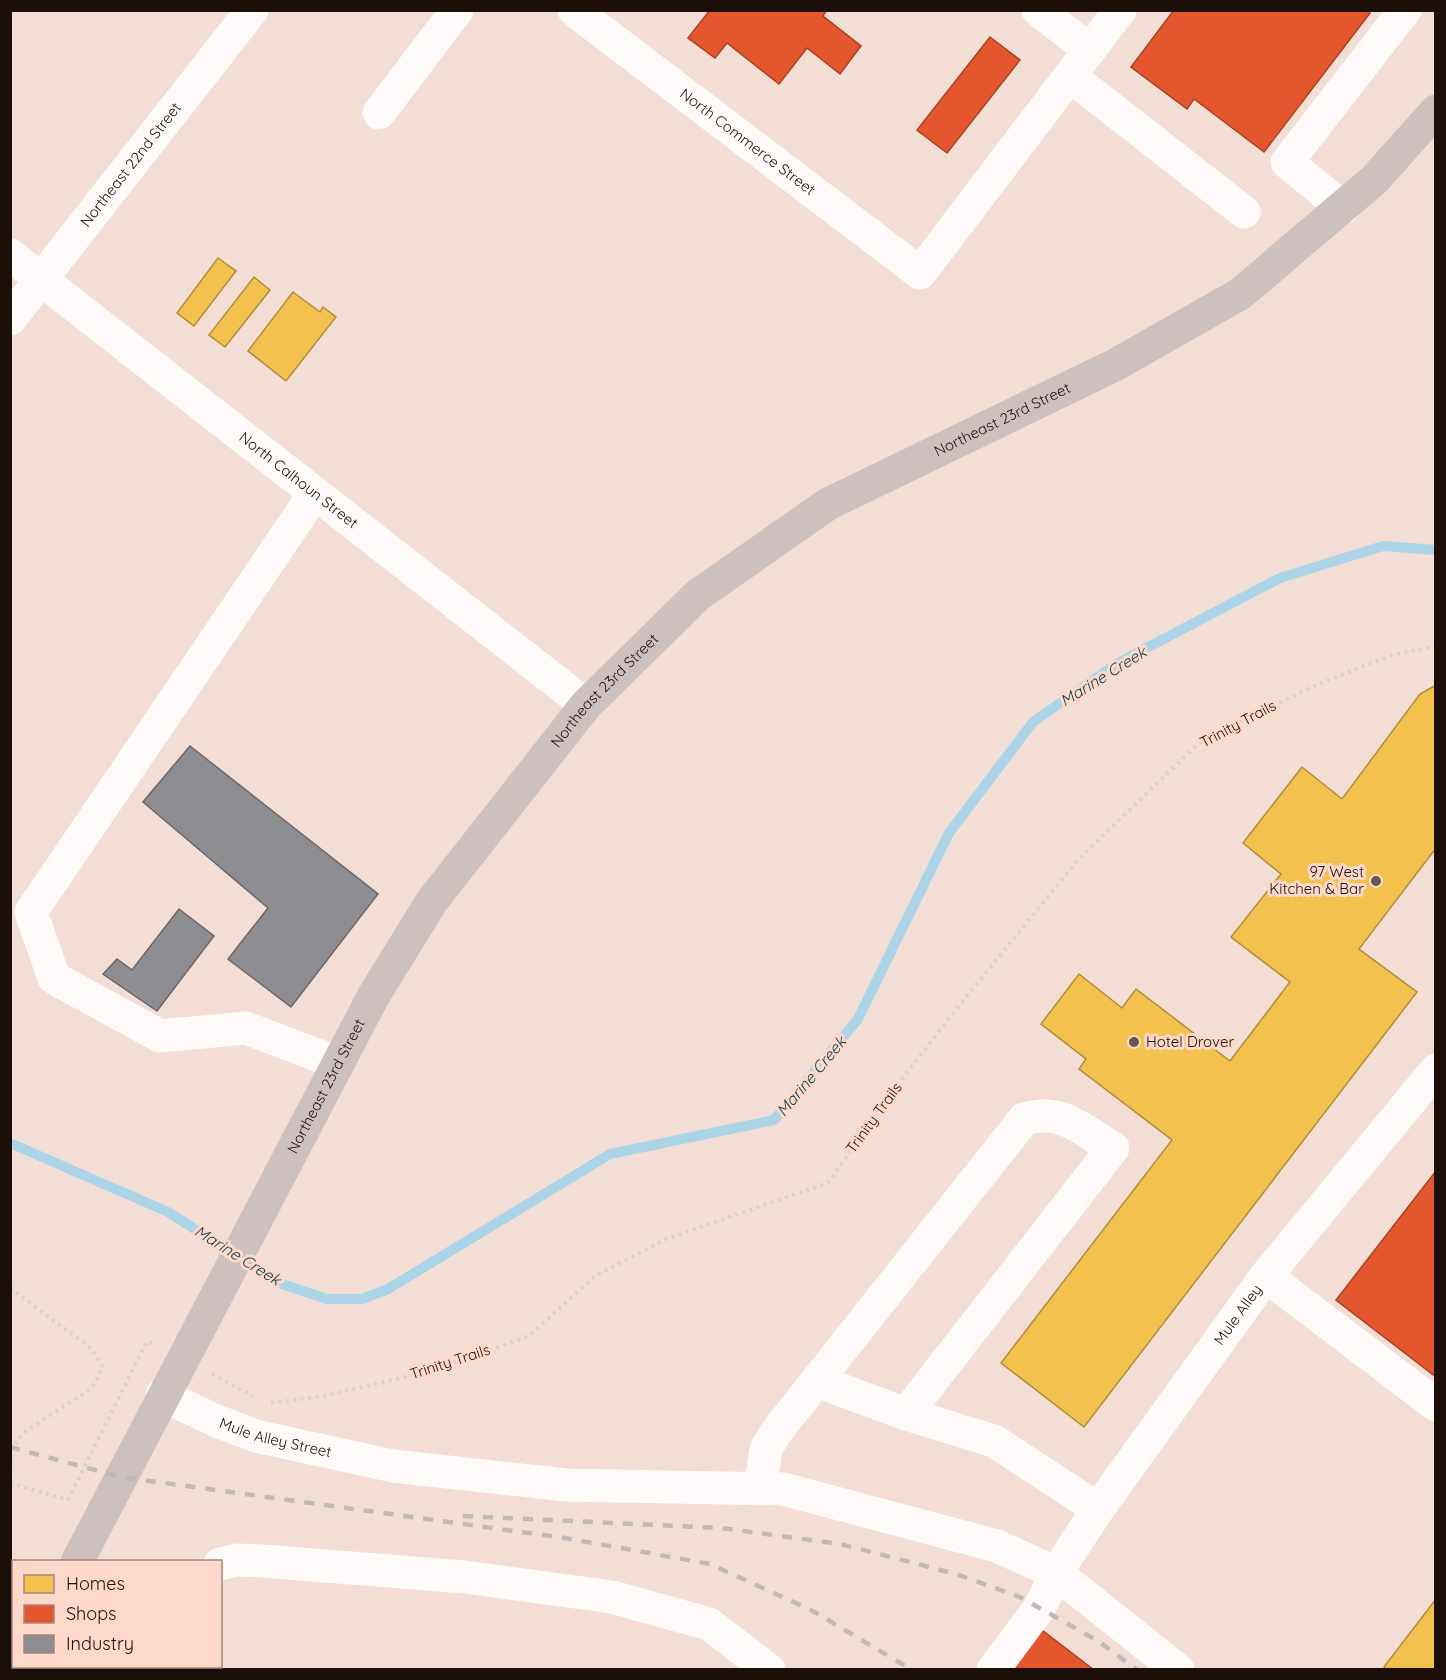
<svg xmlns="http://www.w3.org/2000/svg" width="1446" height="1680" viewBox="0 0 1446 1680" font-family="Quicksand,sans-serif">
	<rect width="100%" height="100%" fill="#f2ded5"/>
	<!-- homes -->
	<path fill="#f2c14e" stroke="#b28c3a" stroke-width="1.5" d="M218,258L236,271L194,326L177,313Z
		M254,277L270,290L225,347L209,335Z
		M293,292L320,312L323,307L336,317L286,381L248,351Z
		M1436,685V848L1359,949L1417,992L1084,1427L1001,1363L1172,1140L1079,1069L1086,1059L1041,1024L1079,974L1122,1008L1136,989L1230,1061L1290,982L1231,937L1281,874L1243,843L1302,767L1342,799L1420,694Z
		M1436,1599V1670H1387L1384,1667Z"/>
	<!-- shops -->
	<path fill="#e4572e" stroke="#a84123" stroke-width="1.5" d="M710,10H827L823,16L861,46L840,74L807,48L779,84L727,43L715,58L688,38Z
		M1174,10H1367L1370,13L1264,152L1194,99L1187,109L1131,67Z
		M990,37L1020,60L947,153L917,130Z
		M1436,1171V1377L1336,1300Z
		M1042,1630L1094,1670H1011Z"/>
	<!-- industry -->
	<path fill="#8d8d92" stroke="#6b6769" stroke-width="1.5" d="M190,746L378,894L291,1007L228,959L268,908L143,802Z
		M179,909L214,936L157,1011L103,974L117,959L132,970Z"/>
	<g fill="none" stroke-linecap="round" stroke-linejoin="round">
		<!-- stream -->
		<path stroke="#abd4e8" stroke-width="10" d="M10,1143L168,1212L279,1283L327,1299H362L388,1289L610,1154L774,1120L858,1019L949,833L1033,722L1116,664L1280,578L1383,546L1436,550"/>
		<!-- path -->
		<path stroke="#d8d2cf" stroke-width="4" stroke-dasharray="3 4.5" stroke-linecap="butt" d="M10,1288L91,1348L103,1367L92,1388L23,1433L12,1448L10,1474
			M212,1374L253,1396
			M271,1403L324,1396L430,1371L529,1336L595,1276L666,1239L828,1183L895,1088L958,1007L1078,860L1201,741L1316,685L1392,655L1436,646
			M10,1483L68,1500
			M68,1500L147,1341L155,1345"/>
		<!-- minor -->
		<g stroke="#fdfaf9" stroke-width="33">
			<path id="s1" d="M574,10L920,273L1120,10"/>
			<path d="M1038,10L1090,50"/>
			<path d="M1070,76L1244,212"/>
			<path d="M379,113L457,10"/>
			<path d="M1343,208L1287,162L1405,10"/>
			<path id="s2" d="M10,255L586,705"/>
			<path id="s3" d="M10,319L252,10"/>
			<path d="M315,493L31,912L54,978L160,1036L246,1028L338,1063"/>
			<path d="M1266,1276L1436,1405"/>
			<path d="M817,1381L906,1414L994,1441L1098,1509"/>
			<path id="s4" d="M162,1395L214,1420L256,1436L393,1466L566,1485L783,1489L997,1546L1056,1573L1178,1670"/>
			<path d="M760,1489L766,1449L777,1431L1024,1119C1062,1108 1081,1129 1113,1148L906,1414"/>
			<path d="M220,1564L237,1560L263,1561L464,1577L612,1597L709,1624L769,1670"/>
			<path d="M167,1666L171,1670"/>
			<path d="M113,1670L115,1666"/>
			<path id="s5" d="M993,1670L1040,1607L1056,1573L1098,1509L1266,1276L1436,1070"/>
		</g>
		<!-- major -->
		<g stroke="#cdc1bf" stroke-width="33">
			<path id="s6" d="M77,1562L374,995L432,901L586,705L698,595L828,504L1115,365L1240,294L1374,180L1436,111"/>
			<path d="M20,1670L22,1666"/>
		</g>
		<!-- rail -->
		<path stroke="#bfb9b7" stroke-width="4.5" stroke-dasharray="10 10" stroke-linecap="butt" d="M10,1447L121,1477L565,1538L710,1564L813,1611L912,1670
			M463,1516L721,1528L840,1544L956,1574L1020,1597L1098,1641L1137,1670"/>
	</g>
	<!-- markers -->
	<g fill="#675751" stroke="#fed9c9" stroke-width="2">
		<circle cx="1376" cy="881" r="6"/>
		<circle cx="1134" cy="1042" r="6"/>
	</g>
	<g text-anchor="middle" stroke-width="6" stroke-linejoin="round" paint-order="stroke">
		<!-- street labels -->
		<g font-size="15" fill="#1c0f0a" stroke="#fed9c9">
			<text dy="5" stroke="none"><textPath href="#s1" startOffset="218">North Commerce Street</textPath></text>
			<text dy="5" stroke="none"><textPath href="#s3" startOffset="196">Northeast 22nd Street</textPath></text>
			<text dy="5" stroke="none"><textPath href="#s6" startOffset="1509">Northeast 23rd Street</textPath></text>
			<text dy="5" stroke="none"><textPath href="#s2" startOffset="366">North Calhoun Street</textPath></text>
			<text dy="5" stroke="none"><textPath href="#s6" startOffset="1023">Northeast 23rd Street</textPath></text>
			<text transform="translate(1238 724) rotate(-28)" y="5">Trinity Trails</text>
			<text dy="5" stroke="none"><textPath href="#s6" startOffset="537">Northeast 23rd Street</textPath></text>
			<text transform="translate(874 1118) rotate(-54)" y="5">Trinity Trails</text>
			<text dy="5" stroke="none"><textPath href="#s5" startOffset="432">Mule Alley</textPath></text>
			<text transform="translate(450 1362) rotate(-18)" y="5">Trinity Trails</text>
			<text dy="5" stroke="none"><textPath href="#s4" startOffset="122">Mule Alley Street</textPath></text>
		</g>
		<!-- poi labels -->
		<g font-size="15" fill="#1c0f0a" stroke="#fed9c9" text-anchor="end">
			<text x="1364" y="877">97 West<tspan x="1364" dy="17">Kitchen &amp; Bar</tspan></text>
			<text x="1146" y="1047" text-anchor="start">Hotel Drover</text>
		</g>
		<!-- water labels -->
		<g font-size="16" font-style="italic" fill="#023f54" stroke="#fed9c9">
			<text transform="translate(1103 676) rotate(-32)" y="6">Marine Creek</text>
			<text transform="translate(811 1076) rotate(-50)" y="6">Marine Creek</text>
			<text transform="translate(238 1255) rotate(32)" y="6">Marine Creek</text>
		</g>
	</g>
	<!-- border -->
	<rect width="1446" height="1680" fill="none" stroke="#1c0f0a" stroke-width="24"/>
	<!-- legend -->
	<rect x="12" y="1560" width="210" height="108" fill="#fed9c9" stroke="#a4887d" stroke-width="1.5"/>
	<rect x="24" y="1575" width="30" height="18" fill="#f2c14e" stroke="#a4887d" stroke-width="1.5"/>
	<text x="66" y="1590" font-size="18" fill="#1c0f0a">Homes</text>
	<rect x="24" y="1605" width="30" height="18" fill="#e4572e" stroke="#a4887d" stroke-width="1.5"/>
	<text x="66" y="1620" font-size="18" fill="#1c0f0a">Shops</text>
	<rect x="24" y="1635" width="30" height="18" fill="#8d8d92" stroke="#a4887d" stroke-width="1.5"/>
	<text x="66" y="1650" font-size="18" fill="#1c0f0a">Industry</text>
</svg>
